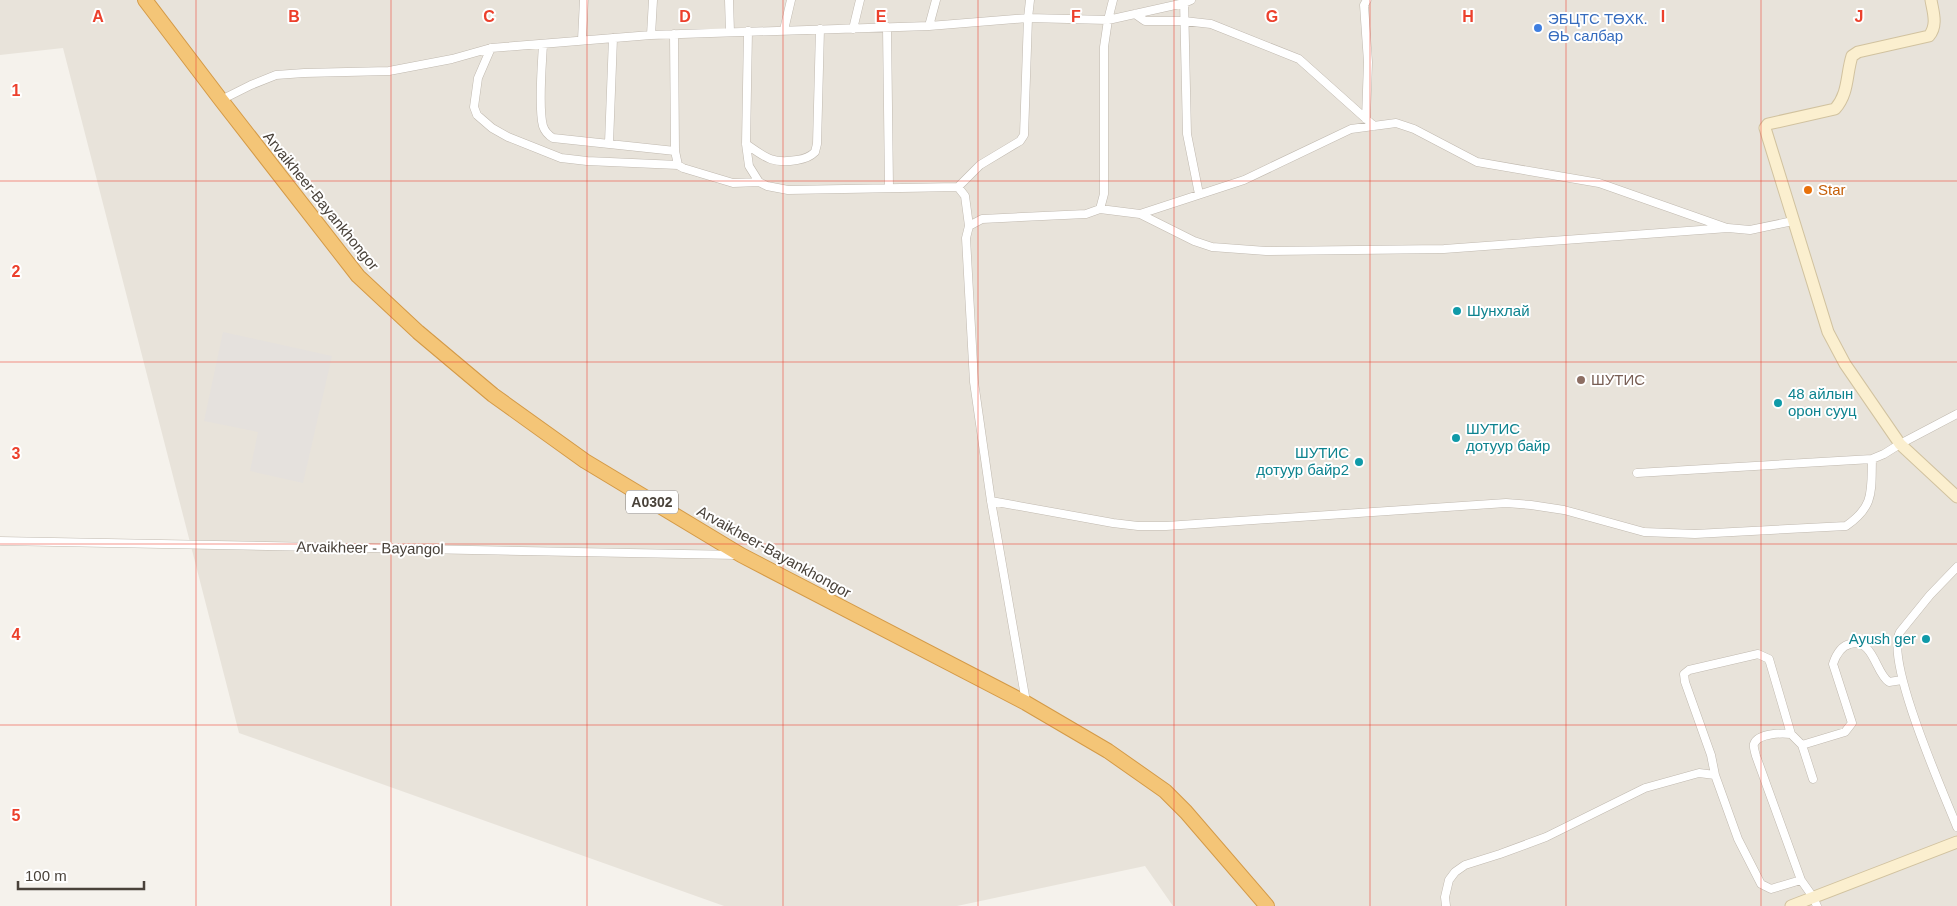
<svg xmlns="http://www.w3.org/2000/svg" width="1957" height="906" viewBox="0 0 1957 906" font-family="Helvetica,sans-serif">
	<rect width="100%" height="100%" fill="#f5f2ec"/>
	<!-- residential -->
	<path fill="#e8e3da" d="M0,0H1957V906H1173L1145,866L957,906H724L239,733L63,48L0,55Z"/>
	<!-- industrial -->
	<path fill="#e5e1dd" d="M223,332L332,356L303,483L250,471L258,432L204,421Z"/>
	<g fill="none" stroke-linecap="round" stroke-linejoin="round">
		<defs>
			<path id="street" d="M729,0L730,32
				M1184,0L1187,134L1199,194
				M1135,14L1145,21H1184L1211,24L1299,59L1374,126
				M929,26L936,0
				M887,27L889,188
				M853,29L860,0
				M784,30L791,0
				M748,31L746,144L749,166L759,182L767,186L788,190L958,187L965,196L969,226
				M674,34L675,151L678,165L683,168L733,183L759,182
				M651,35L653,0
				M582,40L584,0
				M543,44C542,64 538,108 543,126C545,132 548,135 553,138L675,151
				M491,48L478,78L474,107L477,115L492,128L508,137L561,158L587,161L678,165
				M221,100L251,85L276,75L304,73L389,71L452,59L491,48L651,35L929,26L1028,18L1108,20L1184,3L1191,0
				M1366,119L1368,62L1364,5L1367,0
				M609,143L613,38
				M746,144C766,158 772,164 797,160C804,159 810,157 815,152L817,144L820,29
				M958,187L980,165L1020,141L1024,135L1028,18L1030,0
				M1100,209L1140,214L1194,241L1212,247L1266,251L1444,249L1728,228L1750,230L1793,221
				M1140,214L1244,180L1351,129L1396,123L1414,129L1477,162L1599,183L1727,228
				M1637,473L1872,459L1884,454L1900,444L1957,414
				M991,501L1113,523L1138,526H1166L1506,503L1531,505L1564,510L1644,532L1695,534L1846,526C1875,506 1871,491 1872,459
				M0,541L738,555
				M1957,567L1930,595L1900,632C1884,660 1944,794 1957,827
				M1026,702L991,501L974,382L966,238L969,226L982,219L1086,214L1100,209L1104,194V47L1108,20L1113,0
				M1802,745L1845,732L1852,723L1833,664C1836,655 1841,646 1850,644C1874,638 1875,673 1889,682L1902,680
				M1715,775L1711,755L1685,682L1684,674L1689,670L1758,654L1769,659L1791,734
				M1813,779L1802,745L1791,734C1782,733 1758,733 1754,744C1753,747 1755,752 1756,756L1801,880L1813,897L1817,906
				M1446,906L1445,897L1449,880L1455,872L1465,865L1500,854L1546,837L1645,788L1699,773L1715,775L1738,839L1761,884L1771,889L1801,880"/>
			<path id="secondary" d="M1931,0C1933,12 1938,25 1929,36L1858,52L1852,56C1846,75 1849,93 1835,109L1768,124L1765,128L1828,332L1845,364L1900,444L1957,497
				M1791,906L1957,842"/>
			<path id="highway" d="M145,0L221,100L358,276L418,332L493,395L585,461L741,555L1026,703L1108,751L1165,791L1186,812L1267,906"/>
		</defs>
		<!-- street casing -->
		<use href="#street" stroke="#c0b9af" stroke-width="9"/>
		<!-- secondary casing -->
		<use href="#secondary" stroke="#d1c29f" stroke-width="13"/>
		<!-- highway casing -->
		<use href="#highway" stroke="#d49a47" stroke-width="16"/>
		<!-- street -->
		<use href="#street" stroke="#fff" stroke-width="8"/>
		<!-- secondary -->
		<use href="#secondary" stroke="#fbefcf" stroke-width="11"/>
		<!-- highway -->
		<use href="#highway" stroke="#f4c577" stroke-width="14"/>
	</g>
	<!-- grid -->
	<path fill="none" stroke="#ec402c" stroke-width="1" stroke-opacity="0.55" d="M196,0V906M391,0V906M587,0V906M783,0V906M978,0V906M1174,0V906M1370,0V906M1566,0V906M1761,0V906M0,181H1957M0,362H1957M0,544H1957M0,725H1957"/>
	<!-- markers -->
	<circle fill="#3f7fe0" stroke="#fff" stroke-width="2" cx="1538" cy="28" r="5"/>
	<circle fill="#e8710a" stroke="#fff" stroke-width="2" cx="1808" cy="190" r="5"/>
	<g fill="#0f9aa8" stroke="#fff" stroke-width="2">
		<circle cx="1457" cy="311" r="5"/>
		<circle cx="1778" cy="403" r="5"/>
		<circle cx="1456" cy="438" r="5"/>
		<circle cx="1359" cy="462" r="5"/>
		<circle cx="1926" cy="639" r="5"/>
	</g>
	<circle fill="#8d6e63" stroke="#fff" stroke-width="2" cx="1581" cy="380" r="5"/>
	<g text-anchor="middle" stroke-width="4" stroke-linejoin="round" paint-order="stroke">
		<!-- shield labels -->
		<rect fill="#fff" stroke="#807b75" stroke-width="1" x="626" y="490.5" width="52" height="23" rx="4"/>
		<g font-size="14" font-weight="bold" fill="#49423a">
			<text x="652" y="507">A0302</text>
		</g>
		<!-- shop labels -->
		<g font-size="15" fill="#366cbe" stroke="#fff" text-anchor="start">
			<text x="1548" y="24">ЭБЦТС ТӨХК.<tspan x="1548" dy="17">ӨЬ салбар</tspan></text>
		</g>
		<!-- food labels -->
		<g font-size="15" fill="#c56008" stroke="#fff" text-anchor="start">
			<text x="1818" y="195">Star</text>
		</g>
		<!-- street labels -->
		<g font-size="15" fill="#49423a" stroke="#fff">
			<text transform="translate(321 201) rotate(51)" y="5">Arvaikheer-Bayankhongor</text>
			<text transform="translate(370 548) rotate(1)" y="5">Arvaikheer - Bayangol</text>
			<text transform="translate(774 552) rotate(29)" y="5">Arvaikheer-Bayankhongor</text>
		</g>
		<!-- culture labels -->
		<g font-size="15" fill="#0d838f" stroke="#fff" text-anchor="start">
			<text x="1467" y="316">Шунхлай</text>
			<text x="1788" y="399">48 айлын<tspan x="1788" dy="17">орон сууц</tspan></text>
			<text x="1466" y="434">ШУТИС<tspan x="1466" dy="17">дотуур байр</tspan></text>
			<text x="1349" y="458" text-anchor="end">ШУТИС<tspan x="1349" dy="17">дотуур байр2</tspan></text>
			<text x="1916" y="644" text-anchor="end">Ayush ger</text>
		</g>
		<!-- education labels -->
		<g font-size="15" fill="#785e54" stroke="#fff" text-anchor="start">
			<text x="1591" y="385">ШУТИС</text>
		</g>
	</g>
	<g font-size="16" text-anchor="middle" font-weight="bold" fill="#ec402c" stroke="#fff" stroke-width="4" stroke-linejoin="round" paint-order="stroke">
		<text x="98" y="22">A</text>
		<text x="294" y="22">B</text>
		<text x="489" y="22">C</text>
		<text x="685" y="22">D</text>
		<text x="881" y="22">E</text>
		<text x="1076" y="22">F</text>
		<text x="1272" y="22">G</text>
		<text x="1468" y="22">H</text>
		<text x="1663" y="22">I</text>
		<text x="1859" y="22">J</text>
		<text x="16" y="96">1</text>
		<text x="16" y="277">2</text>
		<text x="16" y="459">3</text>
		<text x="16" y="640">4</text>
		<text x="16" y="821">5</text>
	</g>
	<!-- scale -->
	<path d="M18 881v8h126v-8" fill="none" stroke="#49423a" stroke-width="2.5"/>
	<text x="25" y="881" font-size="15" fill="#49423a" stroke="#ffffff" stroke-width="4" paint-order="stroke">100 m</text>
</svg>
